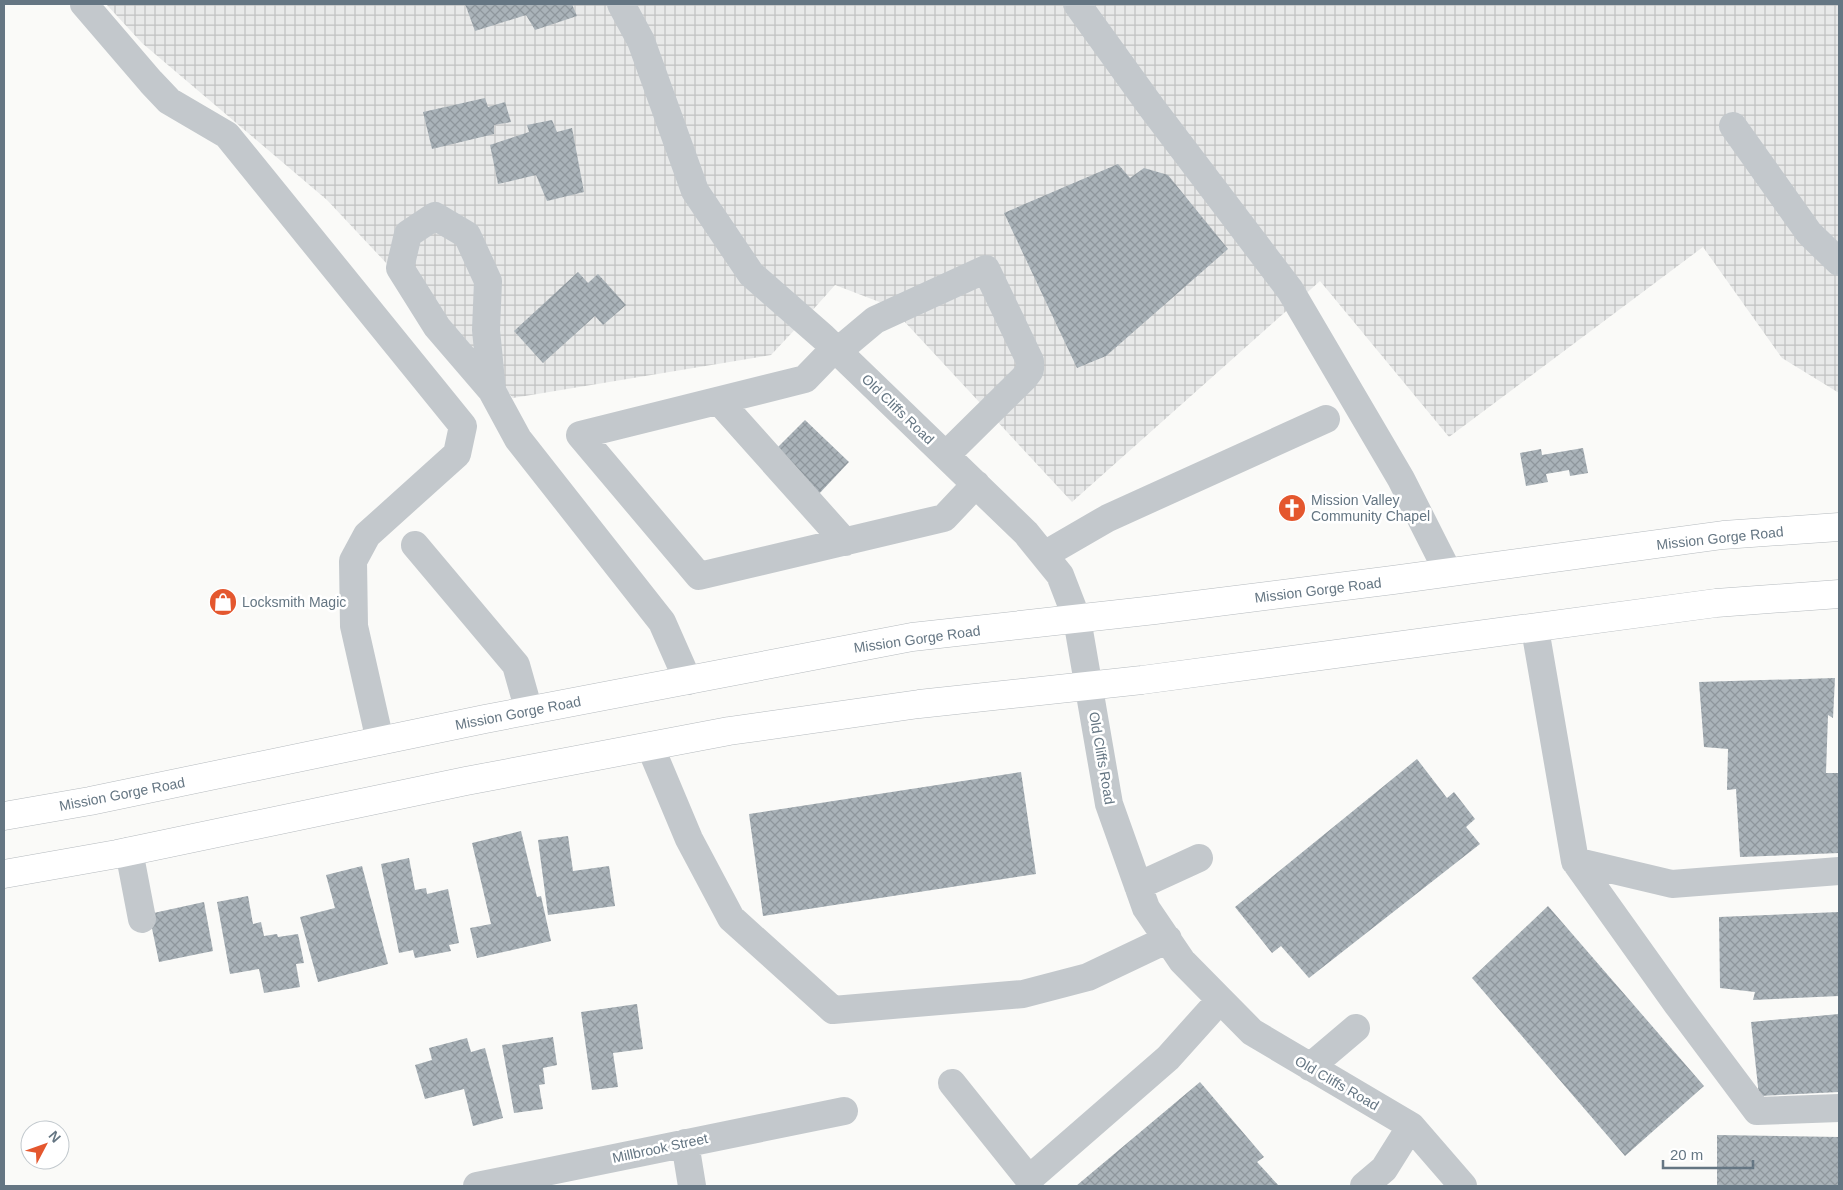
<svg xmlns="http://www.w3.org/2000/svg" width="1843" height="1190" viewBox="0 0 1843 1190" font-family="Helvetica,sans-serif">
	<defs>
		<pattern id="industrial-grid" width="8" height="8" patternUnits="userSpaceOnUse" patternTransform="scale(1.25)"><rect width="8" height="8" fill="#e8e9e9"/><path d="M0 4h8M4 0v8" fill="none" stroke="#c0c1c2"/></pattern>
		<pattern id="building-cross-hatch" width="8" height="8" patternUnits="userSpaceOnUse" patternTransform="scale(1.25)"><rect width="8" height="8" fill="#aab3b9"/><path d="M0 0l8 8M0 8l8-8" fill="none" stroke="#8e969c"/></pattern>
	</defs>
	<rect width="100%" height="100%" fill="#fafaf8"/>
	<!-- industrial -->
	<path fill="url(#industrial-grid)" d="M106,4H1839V393L1782,358L1703,247L1449,437L1320,281L1072,502L890,306L835,285L802,322L771,355L513,398L327,200L142,43Z"/>
	<!-- building -->
	<path fill="url(#building-cross-hatch)" d="M465,4H572L577,16L535,30L526,15L475,31Z
		M485,98L488,107L505,102L511,122L494,125V134L432,149L423,112Z
		M552,120L557,132L572,128L584,192L547,201L536,175L498,184L490,145L529,132L527,125Z
		M1118,164L1130,178L1144,168L1168,175L1228,249L1106,356L1077,368L1004,213Z
		M578,272L588,283L598,274L626,305L603,325L595,316L543,363L514,331Z
		M805,420L849,462L817,496L772,453Z
		M1583,448L1588,473L1570,476L1569,470L1546,474L1548,482L1526,486L1520,453L1541,449L1542,455Z
		M1835,678L1833,718L1828,715L1826,773H1839V853L1740,857L1736,789L1727,790L1728,749L1704,747L1699,682Z
		M1417,759L1447,798L1454,792L1475,819L1466,827L1480,844L1309,978L1281,946L1272,953L1235,907Z
		M1021,772L1036,874L763,916L749,814Z
		M521,831L537,897L541,896L551,941L477,958L470,928L491,924L472,843Z
		M568,836L573,871L609,866L615,906L548,915L538,840Z
		M409,858L415,890L426,888L427,894L448,889L459,943L449,945L451,951L415,958L413,950L399,953L381,864Z
		M362,866L388,964L318,982L300,917L335,908L326,875Z
		M248,896L253,924L261,922L264,936L277,934L278,937L298,934L304,963L296,964L300,987L264,993L259,969L230,974L217,902Z
		M204,902L213,951L159,962L149,914Z
		M1548,906L1704,1086L1625,1156L1472,978Z
		M1839,912V996L1753,1000L1755,992L1720,988L1719,917Z
		M637,1004L643,1049L613,1053L618,1087L592,1090L581,1012Z
		M1839,1014V1092L1759,1096L1751,1022Z
		M553,1037L557,1065L543,1068L545,1084L539,1085L543,1109L514,1113L502,1045Z
		M467,1038L471,1052L485,1048L503,1118L473,1126L464,1089L425,1099L415,1065L432,1060L429,1048Z
		M1200,1082L1264,1157L1257,1162L1279,1186H1076Z
		M1717,1135L1839,1137V1186H1717Z"/>
	<g fill="none" stroke-linecap="round" stroke-linejoin="round">
		<defs>
			<path id="major" d="M4,816L90,801L485,719L912,637L1155,610L1393,580L1723,535L1839,527
				M4,874L117,854L466,781L729,731L919,704L1142,680L1716,603L1839,594"/>
		</defs>
		<!-- major casing -->
		<use href="#major" stroke="#b5babe" stroke-width="29"/>
		<!-- minor -->
		<path stroke="#c3c8cc" stroke-width="28" d="M84,4L151,82L169,101L227,135L463,426L457,454L367,535L353,561L354,626L380,741
			M621,4L641,41L695,191L751,274L823,337L1026,533L1060,575L1077,619L1109,804L1146,908L1182,961L1252,1032L1411,1126L1463,1186
			M1077,4L1152,108L1290,290L1401,479L1448,572
			M1733,126L1809,233L1839,262
			M835,348L805,379L580,435L699,576L944,518L976,484
			M838,351L875,320L986,269L1030,361V370L1024,378L946,455
			M492,391L437,327L400,268L408,234L435,216L467,235L488,281L486,330L492,391L518,439L662,622L688,681
			M719,401L845,542
			M415,545L516,665L529,711
			M1044,555L1108,518L1326,419
			M1535,629L1575,861L1672,884L1839,871
			M650,746L689,839L731,918L833,1010L1023,994L1088,977L1168,939
			M129,851L142,919
			M1575,861L1677,1004L1757,1111L1839,1108
			M1138,886L1199,858
			M1310,1067L1356,1028
			M952,1083L1029,1179L1168,1058L1220,1000
			M685,1143L692,1186
			M477,1186L844,1111
			M1364,1186L1384,1169L1411,1126"/>
		<!-- major -->
		<use href="#major" stroke="#fff" stroke-width="28"/>
	</g>
	<!-- icons -->
	<defs>
		<symbol id="church-disc" viewBox="-11 -11 22 22"><circle r="9.5" fill="#e4572e" stroke="#fff"/><path d="M-1.2-6h2.4v3.5h3.3v2.4h-3.3V6h-2.4V-.1h-3.3v-2.4h3.3Z" fill="#fff"/></symbol>
		<symbol id="shop-disc" viewBox="-11 -11 22 22"><circle r="9.5" fill="#e4572e" stroke="#fff"/><path d="M-5-2.5h2.3a2.7 3.5 0 0 1 5.4 0H5L5.5 6h-11ZM-1.5-2.5h3a1.5 2.3 0 0 0-3 0Z" fill="#fff"/></symbol>
	</defs>
	<g fill-rule="evenodd">
		<use href="#church-disc" x="1276" y="492" width="32" height="32"/>
		<use href="#shop-disc" x="207" y="586" width="32" height="32"/>
	</g>
	<g text-anchor="middle" stroke-width="5" stroke-linejoin="round" paint-order="stroke">
		<!-- street labels -->
		<g font-size="14" fill="#657683" stroke="#fff">
			<text transform="translate(898 409) rotate(44)" y="5">Old Cliffs Road</text>
			<text transform="translate(1720 538) rotate(-6)" y="5">Mission Gorge Road</text>
			<text transform="translate(1318 590) rotate(-7)" y="5">Mission Gorge Road</text>
			<text transform="translate(917 639) rotate(-8)" y="5">Mission Gorge Road</text>
			<text transform="translate(518 713) rotate(-11)" y="5">Mission Gorge Road</text>
			<text transform="translate(1102 758) rotate(80)" y="5">Old Cliffs Road</text>
			<text transform="translate(122 794) rotate(-11)" y="5">Mission Gorge Road</text>
			<text transform="translate(1337 1083) rotate(30)" y="5">Old Cliffs Road</text>
			<text transform="translate(660 1148) rotate(-12)" y="5">Millbrook Street</text>
		</g>
		<!-- poi labels -->
		<g font-size="14" fill="#657683" stroke="#fff" text-anchor="start">
			<text x="1311" y="505">Mission Valley<tspan x="1311" dy="16">Community Chapel</tspan></text>
			<text x="242" y="607">Locksmith Magic</text>
		</g>
	</g>
	<!-- border -->
	<rect width="1843" height="1190" fill="none" stroke="#657683" stroke-width="10"/>
	<!-- north arrow -->
	<g transform="translate(45 1145) rotate(49)"><circle r="24" fill="#ffffff" stroke="#c1c8cd"/>
	<path d="M0-4L9 19L0 12L-9 19Z" fill="#e4572e"/>
	<text y="-8" font-size="14" font-weight="bold" text-anchor="middle" fill="#657683">N</text>
	</g>
	<!-- scale -->
	<path d="M1663 1160v8h90v-8" fill="none" stroke="#657683" stroke-width="2.5"/>
	<text x="1670" y="1160" font-size="15" fill="#657683" stroke="#ffffff" stroke-width="4" paint-order="stroke">20 m</text>
</svg>
